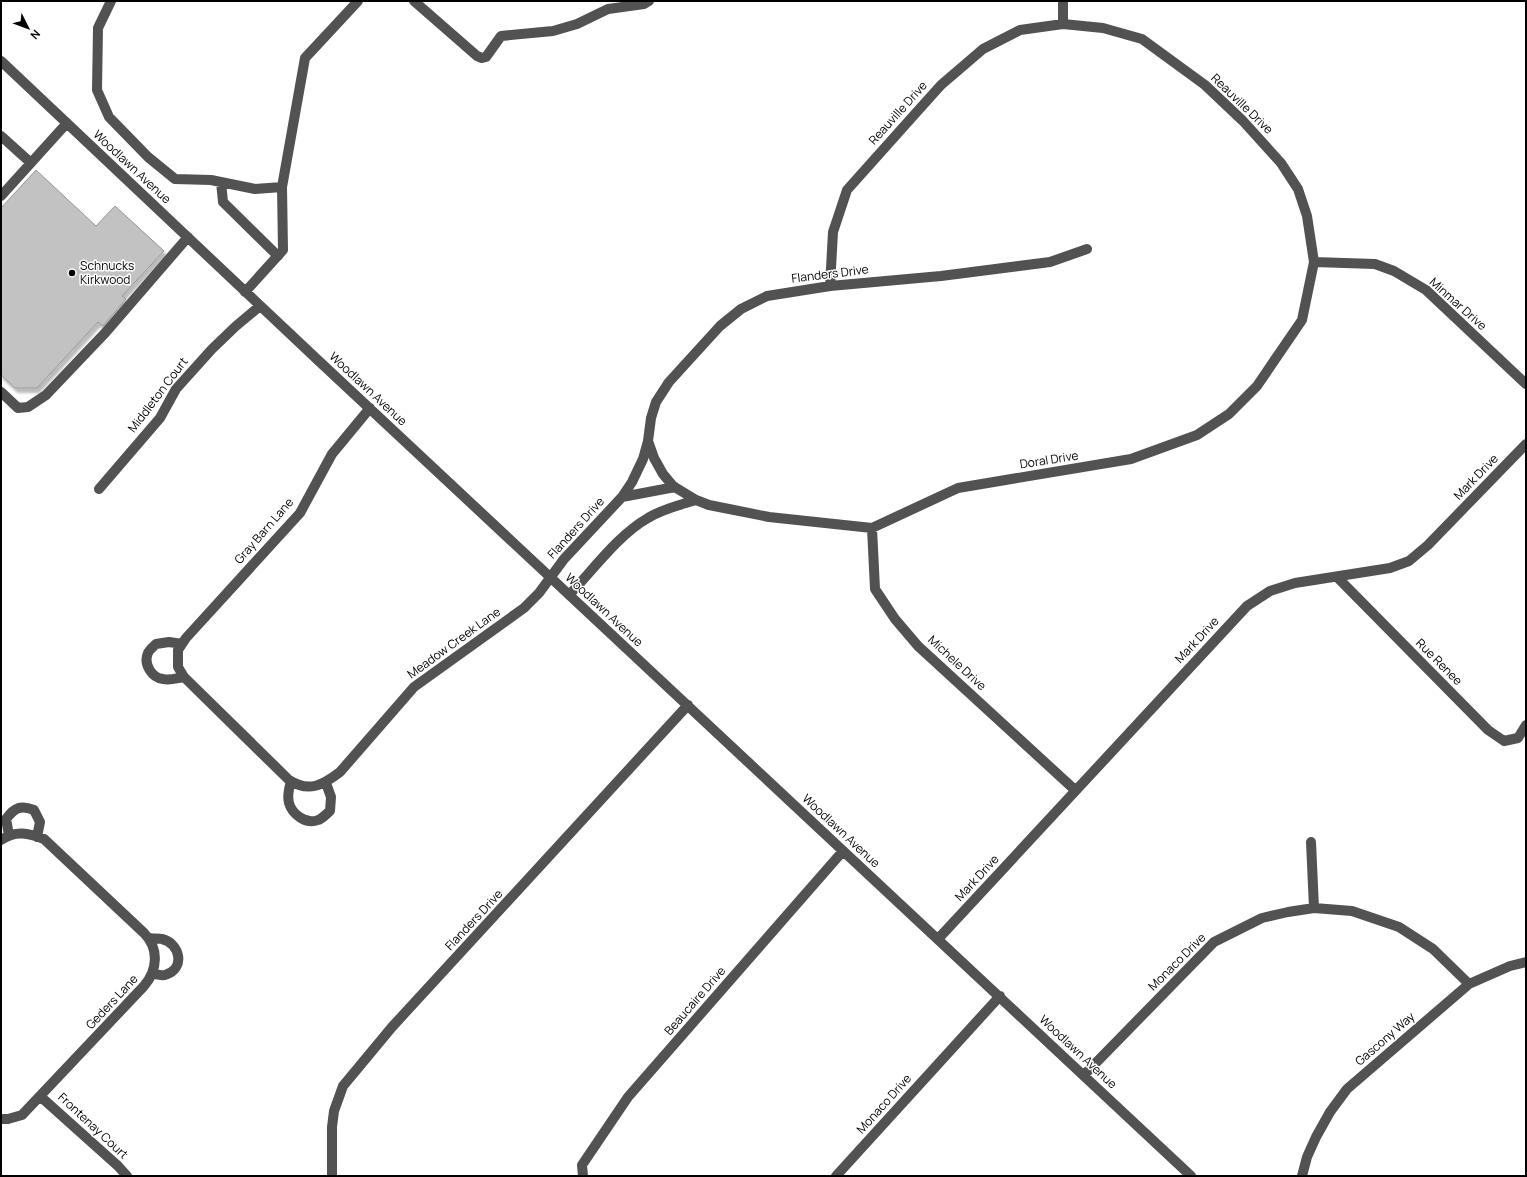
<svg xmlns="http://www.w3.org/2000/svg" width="1527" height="1177" viewBox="0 0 1527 1177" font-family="Manrope,sans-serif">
	<defs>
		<filter id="shadow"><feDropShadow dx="2.5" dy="4.5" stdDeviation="1" flood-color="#0004"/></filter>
	</defs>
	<rect width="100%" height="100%" fill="#fff"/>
	<!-- building -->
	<path fill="#c2c2c2" stroke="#969696" filter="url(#shadow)" d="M36,170L96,226L115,206L164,251L122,296L126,299L103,326L98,322L37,388H15L1,375V208Z"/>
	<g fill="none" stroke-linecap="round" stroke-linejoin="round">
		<!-- minor -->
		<path stroke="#525252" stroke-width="10" d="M111,1L98,28L97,90L109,117L148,157L175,179L211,180L255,189L282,187L283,250L245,292
			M414,1L477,56L482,58L486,57L501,36L553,31L577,24L608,9L644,4L649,1
			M1063,24V1
			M1,61L321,363L1191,1176
			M1,136L31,163
			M221,182L223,202L278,256
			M282,187L305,58L358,1
			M1,196L67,123
			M1314,262L1375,264L1394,271L1426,290L1526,384
			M830,286L833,232L847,190L906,124L941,85L983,49L1020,30L1063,24L1103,28L1142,39L1205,85L1243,121L1281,163L1298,189L1307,216L1314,262L1302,320L1257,386L1229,414L1197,435L1131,459L958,488L872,528L769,517L709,505L696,500L673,486L663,474L654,458L648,441L651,418L656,402L669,382L720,326L741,309L767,296L830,286L941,276L1050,262L1087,249
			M1,392L18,408L28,407L46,395L106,332L188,237
			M370,408L332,454L300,513L186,638L178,650V667L184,677L289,780C309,793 323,785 340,772L414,687L524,608L539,593L564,559L622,497L632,482L643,459L648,441
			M99,489L160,418L176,389L212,349L236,326L260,306
			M622,497L675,487
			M872,528L875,589L895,619L918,646L1075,790
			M1337,577L1488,730L1504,741L1518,738L1526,725
			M569,595C593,570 618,535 648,518C662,509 680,505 696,500
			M182,644L169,642L156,644C154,646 149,650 148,653C143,664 152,678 163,679C170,681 177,678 184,677
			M291,781C289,788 287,796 289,803C292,814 306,825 318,820C322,819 326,814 330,811L331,797L326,783
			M9,835L6,819C15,807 21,805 34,810L40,822L37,837
			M1,840C15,830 29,833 44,839L144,933C159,948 158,970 144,986L22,1115L8,1119H1
			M1311,842L1314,908
			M150,938C153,939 159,938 162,939C180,943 186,969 165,975C162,976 157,974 153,974
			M938,939L1247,606L1270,591L1295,583L1390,568L1409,561L1428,545L1526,444
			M1084,1075L1214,942L1262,918L1288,912L1314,908L1352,911L1399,927L1433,949L1469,984
			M41,1097L118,1166L127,1176
			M332,1176V1127L334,1111L343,1086L392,1027L688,705
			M583,1176L582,1165L628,1097L843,851
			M836,1176L1000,996
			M1302,1176L1307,1157L1316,1137L1330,1112L1347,1089L1469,984L1510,966L1526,962"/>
	</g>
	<!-- markers -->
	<circle fill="#000" stroke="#fff" stroke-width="1.5" cx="72" cy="273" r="4"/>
	<g text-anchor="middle" stroke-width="3" stroke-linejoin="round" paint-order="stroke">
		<!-- street labels -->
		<g font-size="12" fill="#000" stroke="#fff">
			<text transform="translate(1242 104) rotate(44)" y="4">Reauville Drive</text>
			<text transform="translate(898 113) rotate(-48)" y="4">Reauville Drive</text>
			<text transform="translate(132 167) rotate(43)" y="4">Woodlawn Avenue</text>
			<text transform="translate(830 274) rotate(-7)" y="4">Flanders Drive</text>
			<text transform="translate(1458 304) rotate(42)" y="4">Minmar Drive</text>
			<text transform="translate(368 389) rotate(43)" y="4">Woodlawn Avenue</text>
			<text transform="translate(158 395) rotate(-53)" y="4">Middleton Court</text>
			<text transform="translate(1049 460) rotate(-9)" y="4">Doral Drive</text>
			<text transform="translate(1476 477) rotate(-46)" y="4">Mark Drive</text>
			<text transform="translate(576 528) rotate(-48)" y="4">Flanders Drive</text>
			<text transform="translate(264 531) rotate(-49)" y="4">Gray Barn Lane</text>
			<text transform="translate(604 610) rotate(43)" y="4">Woodlawn Avenue</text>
			<text transform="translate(1197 640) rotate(-47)" y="4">Mark Drive</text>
			<text transform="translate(454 643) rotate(-36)" y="4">Meadow Creek Lane</text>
			<text transform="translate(1439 662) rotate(45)" y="4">Rue Renee</text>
			<text transform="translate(957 663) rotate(43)" y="4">Michele Drive</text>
			<text transform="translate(841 831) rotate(43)" y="4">Woodlawn Avenue</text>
			<text transform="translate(977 878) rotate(-47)" y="4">Mark Drive</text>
			<text transform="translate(474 920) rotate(-47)" y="4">Flanders Drive</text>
			<text transform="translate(1177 962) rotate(-45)" y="4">Monaco Drive</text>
			<text transform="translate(695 1001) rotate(-49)" y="4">Beaucaire Drive</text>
			<text transform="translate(112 1002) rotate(-47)" y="4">Geders Lane</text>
			<text transform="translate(1385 1039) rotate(-41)" y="4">Gascony Way</text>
			<text transform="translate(1078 1052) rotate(43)" y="4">Woodlawn Avenue</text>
			<text transform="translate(884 1104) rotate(-48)" y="4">Monaco Drive</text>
			<text transform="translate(93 1126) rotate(43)" y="4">Frontenay Court</text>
		</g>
		<!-- poi labels -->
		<g font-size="12" fill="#000" stroke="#fff" text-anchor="start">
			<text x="80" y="270">Schnucks<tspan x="80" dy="14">Kirkwood</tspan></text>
		</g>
	</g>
	<!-- border -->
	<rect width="1527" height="1177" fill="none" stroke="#000000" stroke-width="4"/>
	<!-- north arrow -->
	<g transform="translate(28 28) rotate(132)" stroke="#ffffff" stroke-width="3" paint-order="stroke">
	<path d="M0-3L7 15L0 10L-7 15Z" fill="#000000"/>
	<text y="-6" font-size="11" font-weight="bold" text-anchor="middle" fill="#000000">N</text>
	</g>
</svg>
